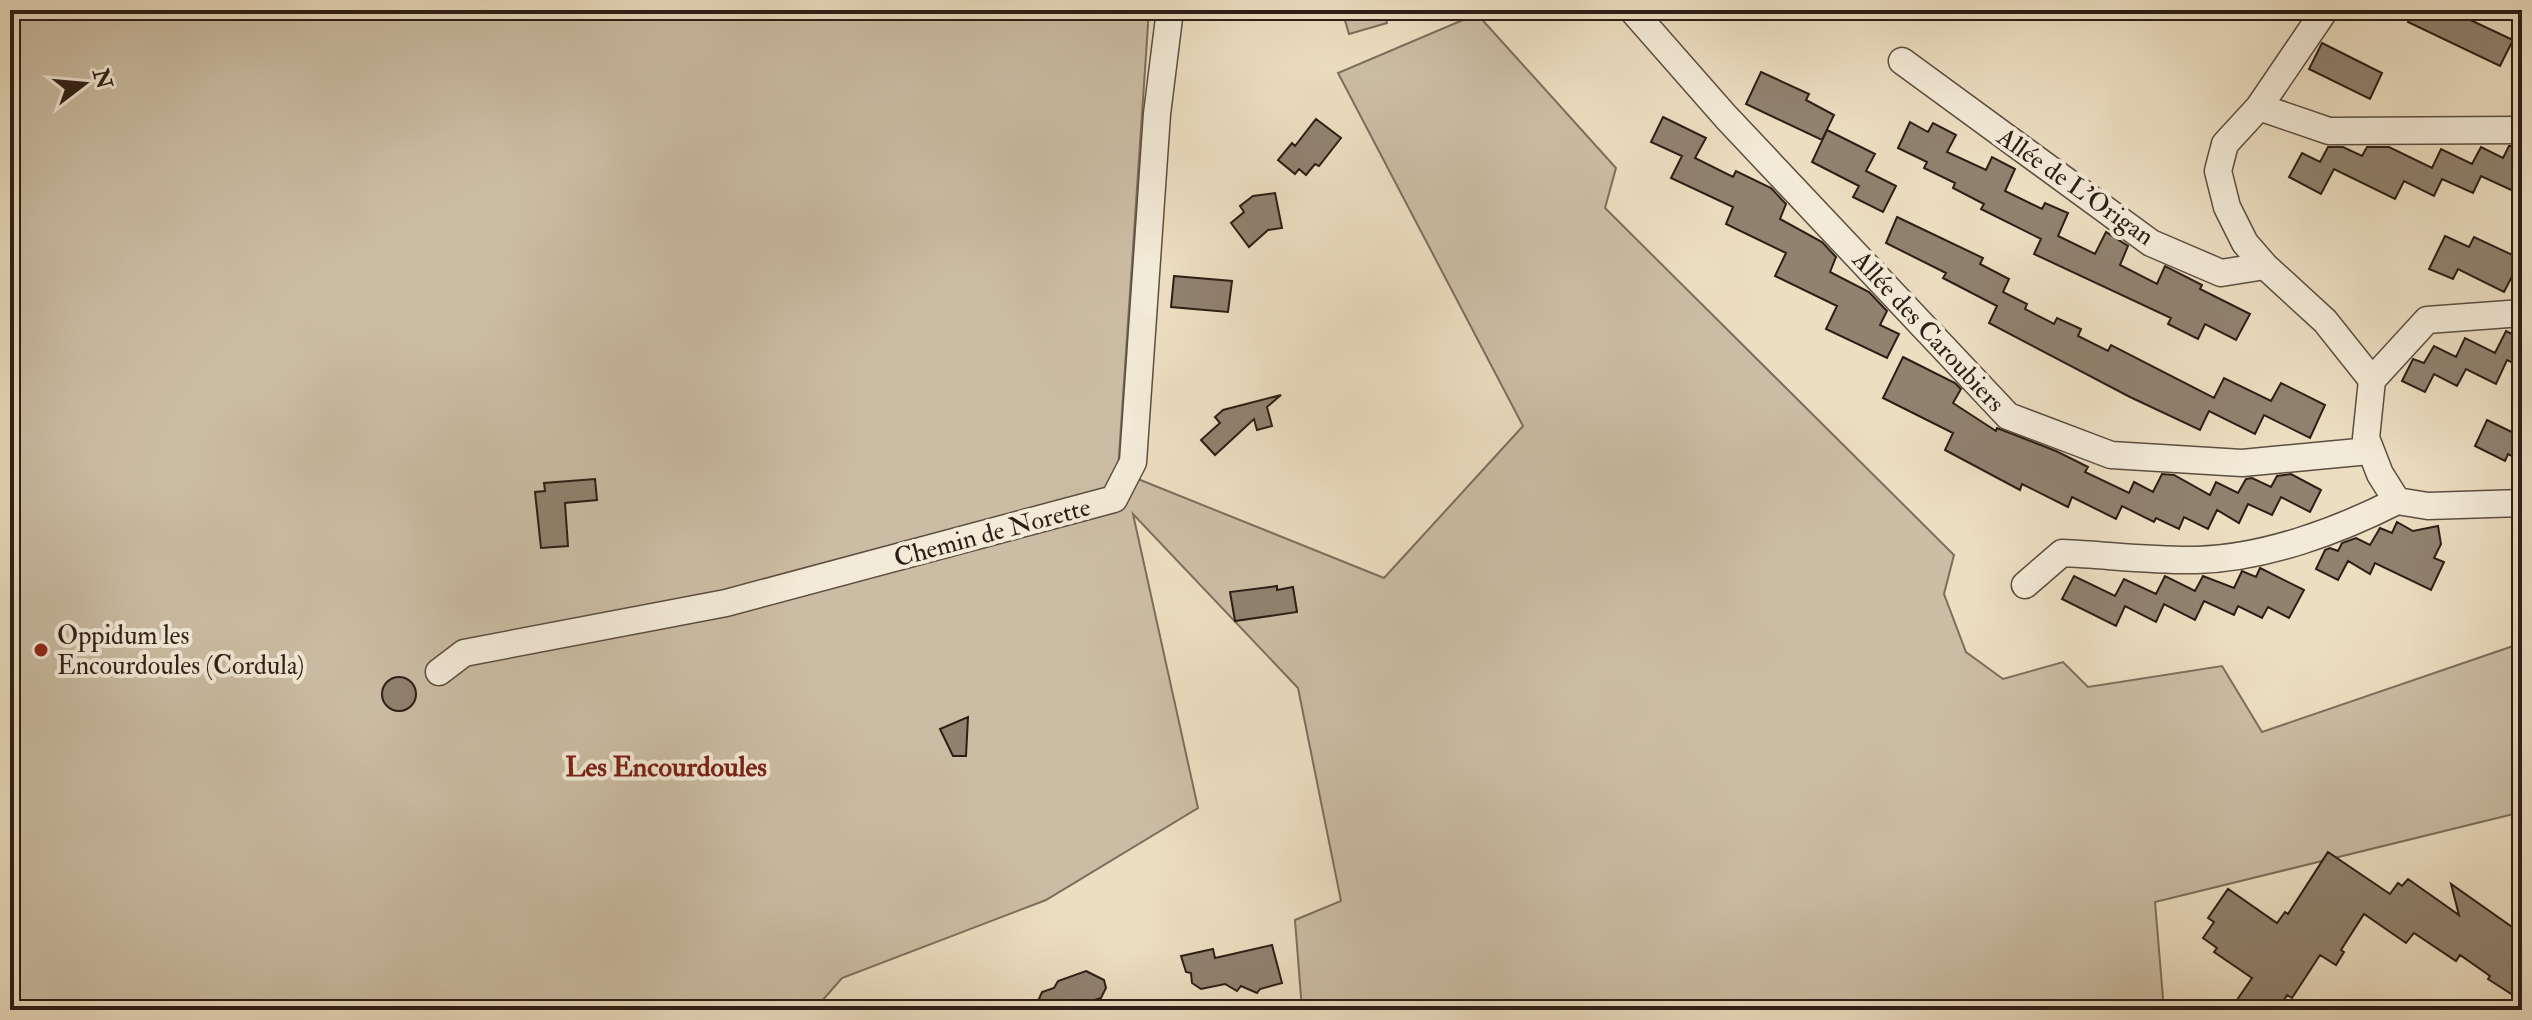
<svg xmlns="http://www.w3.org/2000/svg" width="2532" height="1020" viewBox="0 0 2532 1020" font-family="'IM FELL Double Pica',serif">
	<rect width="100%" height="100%" fill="#ecdec1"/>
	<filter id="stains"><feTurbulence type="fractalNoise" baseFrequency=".0025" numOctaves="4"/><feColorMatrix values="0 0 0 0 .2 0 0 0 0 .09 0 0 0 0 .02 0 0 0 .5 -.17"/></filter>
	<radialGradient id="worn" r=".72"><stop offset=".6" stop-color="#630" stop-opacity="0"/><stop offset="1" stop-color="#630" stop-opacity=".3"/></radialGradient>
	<!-- green -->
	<path fill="#cbbda4" stroke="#7c6e5d" stroke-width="2" d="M10,10H1149L1118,471L1384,578L1523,426L1338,73L1477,14L1616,168L1605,208L1954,555L1944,594L1966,652L2003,679L2063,662L2088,687L2222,666L2262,732L2522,643V812L2155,902L2164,1010H1302L1295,920L1341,901L1298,688L1133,514L1198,808L1046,900L842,978L814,1010H10Z
		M1342,10H1383L1387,23L1349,34Z"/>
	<!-- building -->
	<path fill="#90826f" stroke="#2c1e16" stroke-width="2" d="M2414,10H2449L2513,40L2500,66L2408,22Z
		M2322,43L2382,73L2370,99L2309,69Z
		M1761,72L1809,94L1806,100L1834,115L1822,140L1746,104Z
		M1663,117L1706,138L1695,158L1733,177L1736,171L1771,188L1786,204L1780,219L1822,242L1836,257L1830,272L1869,292L1887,311L1880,325L1899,334L1887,358L1826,329L1837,306L1775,276L1786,253L1726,224L1733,207L1671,178L1682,156L1651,142Z
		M1316,119L1341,138L1319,166L1315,164L1306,175L1299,169L1295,174L1278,160L1292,143L1295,146Z
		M1910,122L1928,132L1933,123L1956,135L1947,152L1986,170L1992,157L2015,169L2005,191L2042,209L2045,203L2068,213L2058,236L2095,254L2106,232L2128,246L2120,265L2157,284L2165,266L2202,285L2200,289L2250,314L2236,340L2205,324L2198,339L2168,324L2171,318L2034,254L2041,239L1981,209L1984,204L1953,188L1955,183L1924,168L1927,162L1898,148Z
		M1827,130L1875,154L1866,171L1896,186L1883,212L1853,197L1859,186L1812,162Z
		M2509,146H2522V195L2481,176L2473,193L2442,179L2434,196L2404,181L2395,199L2334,169L2321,194L2289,177L2302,153L2320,162L2328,147H2343L2362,156L2367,147H2389L2432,168L2441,149L2472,164L2481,147L2503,158Z
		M1275,193L1282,228L1268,230L1249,247L1231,223L1244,212L1240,206L1253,196Z
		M1897,217L1983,258L1980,264L2009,279L2003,292L2027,304L2025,309L2054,324L2057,318L2081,329L2078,336L2108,351L2111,345L2214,398L2224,378L2271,401L2281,383L2325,405L2310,438L2264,415L2255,434L2209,411L2200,430L2130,397L1989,323L1997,306L1943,278L1946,273L1886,243Z
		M2445,236L2469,247L2474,237L2521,259L2504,292L2458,269L2453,279L2429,269Z
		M1174,276L1232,281L1228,312L1171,307Z
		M2506,331L2522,339V367L2507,360L2496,384L2466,369L2457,386L2434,374L2425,392L2402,381L2413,359L2424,363L2434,346L2456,357L2465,338L2495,353Z
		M1903,357L1955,383L1961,389L1953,403L1996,431L1997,428L2056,451L2088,467L2085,472L2129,493L2134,482L2153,492L2162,474L2174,475L2210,495L2216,482L2238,493L2246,479L2252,478L2271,487L2277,476L2291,474L2321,490L2310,512L2281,497L2272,515L2248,504L2239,523L2217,510L2208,529L2184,517L2179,529L2156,518L2154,522L2122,506L2116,519L2072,497L2068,507L2022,484L2020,490L1945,450L1953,433L1883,398Z
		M1281,395L1267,407L1272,426L1257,430L1254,419L1215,455L1201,440L1220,423L1215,417L1223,410Z
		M2487,420L2522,437V461L2508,454L2505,461L2475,446Z
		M595,479L597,500L565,503L568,546L541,548L535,492L545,491L544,483Z
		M2397,522L2413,531L2438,526L2441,544L2434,558L2444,562L2431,590L2375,563L2370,574L2348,561L2338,580L2316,569L2325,550L2330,548L2338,551L2342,543L2356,538L2370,545L2380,528L2392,533Z
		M2260,568L2304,590L2289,618L2268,607L2262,618L2238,606L2234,615L2204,601L2195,620L2164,604L2156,622L2125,606L2116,626L2062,599L2074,576L2115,596L2124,579L2156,594L2165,576L2195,591L2203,576L2234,588L2242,571L2256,577Z
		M1277,586V590L1293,587L1297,612L1235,621L1230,592Z
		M382 694a17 17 0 1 1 34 0a17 17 0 1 1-34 0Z
		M968,717L966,756H953L940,729Z
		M2328,852L2390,894L2398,883L2402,886L2408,879L2459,915L2451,884L2522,934V1001L2488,979L2490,976L2460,955L2456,961L2414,933L2406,943L2364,914L2341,950L2344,952L2336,965L2320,955L2292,998L2287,995L2278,1010H2230L2252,978L2214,952L2217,948L2203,938L2214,922L2208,918L2228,889L2277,923L2285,912L2288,914Z
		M1272,945L1282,983L1260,989L1257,993L1241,986L1237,991L1225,984L1201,989L1192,983L1191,973L1186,972L1181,956L1213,949L1215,958Z
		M1086,971L1104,980L1106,988L1101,998L1088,1002L1084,1010H1034L1042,992L1054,988L1058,981Z"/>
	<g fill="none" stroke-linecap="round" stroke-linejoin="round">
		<defs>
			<path id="minor" d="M1632,10L1726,117L2008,416L2111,455L2242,463L2369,451
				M2325,10L2259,107L2225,144L2218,171L2227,207L2245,243L2265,266L2325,321L2372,380L2366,438L2380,474L2397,501
				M1902,61L2151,243L2221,273L2265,266
				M2259,107L2329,131L2522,130
				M2372,380L2427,320L2522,313
				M2397,501L2428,506L2522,503
				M2025,585L2062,553C2107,555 2153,561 2197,560C2265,558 2338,531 2397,501
				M439,672L464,653L726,603L1114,499L1133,462L1157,114L1170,10"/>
		</defs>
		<!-- minor casing -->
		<use href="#minor" stroke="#5c4e41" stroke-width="29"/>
		<!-- minor -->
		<use href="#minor" stroke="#f3ead7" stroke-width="26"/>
	</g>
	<!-- markers -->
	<circle fill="#8f2418" stroke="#f3ead7" stroke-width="3" cx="41" cy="650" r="8"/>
	<g text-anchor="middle" stroke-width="8" stroke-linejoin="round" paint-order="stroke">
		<!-- street labels -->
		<g font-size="26" fill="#2c1e16" stroke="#f3ead7">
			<text transform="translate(2076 186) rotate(35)" y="9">Allée de L'Origan</text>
			<text transform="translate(1929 331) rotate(47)" y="9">Allée des Caroubiers</text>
			<text transform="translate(992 532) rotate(-15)" y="9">Chemin de Norette</text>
		</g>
		<!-- poi labels -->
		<g font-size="26" fill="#2c1e16" stroke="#f3ead7" text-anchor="start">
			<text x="57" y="644">Oppidum les<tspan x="57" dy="30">Encourdoules (Cordula)</tspan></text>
		</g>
		<!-- neighbourhood labels -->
		<g font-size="28" font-weight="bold" fill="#7a1f14" stroke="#f3ead7">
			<text x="666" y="776">Les Encourdoules</text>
		</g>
	</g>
	<!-- margin -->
	<rect width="2532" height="1020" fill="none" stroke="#ecdec1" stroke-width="40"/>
	<rect x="12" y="12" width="2508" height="996" fill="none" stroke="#2c1e16" stroke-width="4"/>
	<rect x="20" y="20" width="2492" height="980" fill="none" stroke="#2c1e16" stroke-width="2"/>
	<!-- north arrow -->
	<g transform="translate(84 84) rotate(74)" stroke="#f3ead7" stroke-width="6" paint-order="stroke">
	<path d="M0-6L14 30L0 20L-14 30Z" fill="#2c1e16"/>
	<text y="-12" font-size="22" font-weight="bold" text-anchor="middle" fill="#2c1e16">N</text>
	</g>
	<rect width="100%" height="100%" filter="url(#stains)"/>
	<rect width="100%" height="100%" fill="url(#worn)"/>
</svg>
